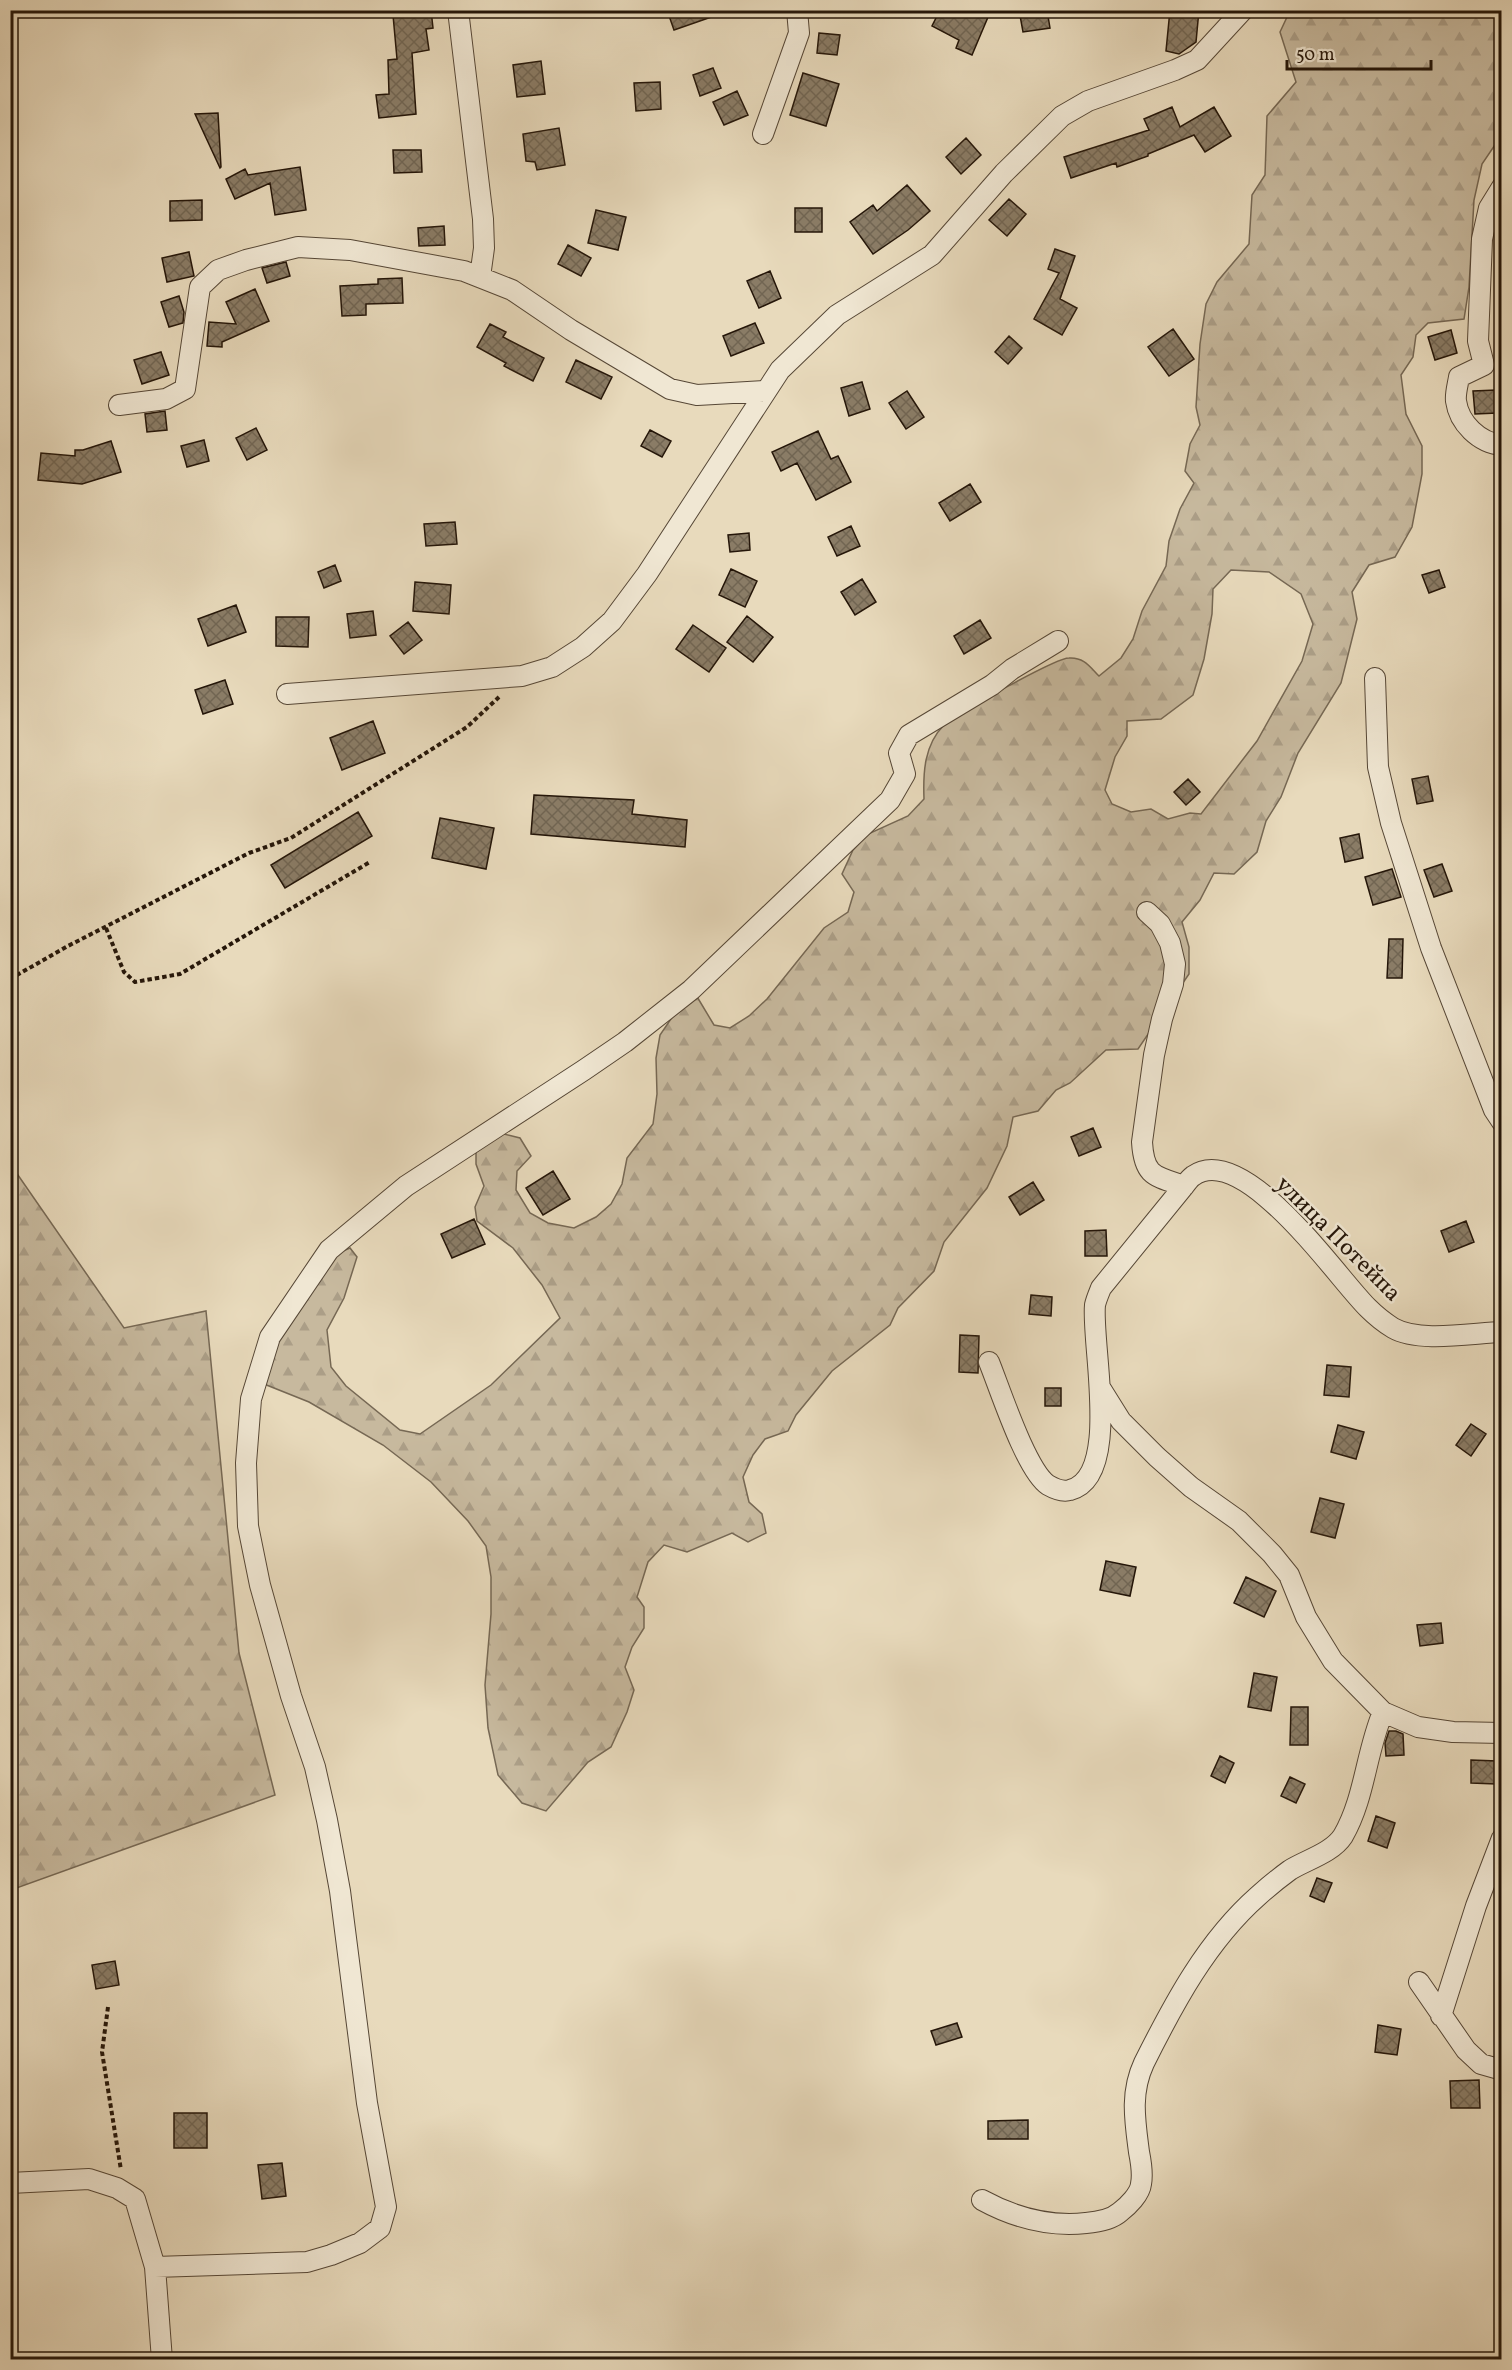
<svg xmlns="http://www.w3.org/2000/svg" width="1512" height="2370" viewBox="0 0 1512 2370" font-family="Vollkorn,serif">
	<defs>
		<pattern id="forest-firs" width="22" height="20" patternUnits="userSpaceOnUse" patternTransform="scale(1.5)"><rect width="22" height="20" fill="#c7b99e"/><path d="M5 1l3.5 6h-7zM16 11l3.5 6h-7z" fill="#ab9e87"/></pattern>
		<pattern id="building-cross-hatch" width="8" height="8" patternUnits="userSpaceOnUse" patternTransform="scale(1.5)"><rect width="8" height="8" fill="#8a7c66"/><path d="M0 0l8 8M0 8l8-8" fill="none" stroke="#716552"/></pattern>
	</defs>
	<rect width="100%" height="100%" fill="#e8dabc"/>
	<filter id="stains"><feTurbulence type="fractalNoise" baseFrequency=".00333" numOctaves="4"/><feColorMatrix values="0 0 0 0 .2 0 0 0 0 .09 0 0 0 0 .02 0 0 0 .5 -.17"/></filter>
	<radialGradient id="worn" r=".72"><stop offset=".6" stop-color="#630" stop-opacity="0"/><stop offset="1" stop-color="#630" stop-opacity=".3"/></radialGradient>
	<!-- forest -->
	<path fill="url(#forest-firs)" stroke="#766854" stroke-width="1.5" fill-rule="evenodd" d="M1296,10L1501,11V136L1482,164L1474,200L1469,287L1464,319L1428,323L1416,335L1413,357L1401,375L1406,414L1422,446V474L1412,527L1395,557L1369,565L1352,592L1357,619L1341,683L1298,753L1281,797L1266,821L1257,852L1234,874L1214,873L1200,900L1182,922L1189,947V974L1138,1049L1106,1050L1070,1083L1056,1090L1038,1111L1013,1117L1007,1146L987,1188L944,1242L934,1271L898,1308L890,1325L832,1371L796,1415L788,1431L765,1439L753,1455L743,1477L749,1502L762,1514L766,1533L748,1542L732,1533L687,1552L664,1545L648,1562L637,1597L644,1607V1628L632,1647L625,1667L634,1690L627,1712L611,1747L588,1762L546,1811L522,1803L498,1775L488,1728L485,1685L491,1614V1577L486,1546L468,1521L431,1482L383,1445L309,1402L259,1382L278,1332L338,1253L350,1248L357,1257L344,1298L327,1330L331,1367L346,1386L400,1430L420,1434L491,1385L560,1318L542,1285L513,1248L477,1221L475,1207L484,1186L476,1164V1150L500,1133L520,1138L531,1156L517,1171L516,1190L530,1213L548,1223L574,1228L596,1217L611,1204L622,1184L627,1158L653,1124L657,1094L656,1058L660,1035L675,1013L696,995L714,1025L730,1028L749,1016L767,999L824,928L848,912L854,892L842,874L853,850L868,834L908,816L924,799C923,773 924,745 944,725C955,714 1056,658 1069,658C1084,657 1090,667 1099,676L1121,658L1133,639L1142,611L1166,566L1169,541L1180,509L1194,483L1185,471L1190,444L1200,425L1196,407L1200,344L1206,304L1217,282L1249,244L1252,195L1265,175L1267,116L1296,82L1280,32L1288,15ZM1231,570L1269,572L1301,594L1313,624L1302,661L1257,741L1201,814L1190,813L1168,819L1151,809L1131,812L1112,804L1105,790L1115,757L1127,736V721L1161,719L1193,695L1204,659L1212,614L1213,589Z
		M11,1165L124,1328L206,1311L239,1653L275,1795L11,1890Z"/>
	<!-- building -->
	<path fill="url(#building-cross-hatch)" stroke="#251609" stroke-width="1.5" d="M405,10H431L433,28L426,29L429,50L412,53L416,114L379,118L376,95L389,94L388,60L397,59L393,15L405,14Z
		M667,10H723V13L674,30Z
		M940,10H991L972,55L956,48L959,40L932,26Z
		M1019,10H1047L1050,28L1023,32Z
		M1170,10H1199L1196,42L1179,54L1166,51Z
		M819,33L840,35L837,55L817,53Z
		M541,61L545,94L517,97L513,65Z
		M713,68L721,88L700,96L693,75Z
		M803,73L839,84L826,126L790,115Z
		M660,82L661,109L636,111L634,83Z
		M737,91L748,115L724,125L713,102Z
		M1172,107L1180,127L1214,107L1231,136L1205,152L1194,135L1148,154V156L1117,167L1116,163L1071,178L1064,157L1149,130L1144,119Z
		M218,113L221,167L220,168L195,114Z
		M559,128L565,165L537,170L535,162L526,161L523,134Z
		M966,138L981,155L961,174L946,157Z
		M393,150H421L422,172L394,173Z
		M300,167L306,210L275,215L270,183L235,199L226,179L245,169L248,175Z
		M907,185L930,211L908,230L873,254L850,222L873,205L877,211Z
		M1009,199L1026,214L1007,236L989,220Z
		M202,200V220L170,221V201Z
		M795,208H822V232H795Z
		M596,210L626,217L618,250L588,243Z
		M444,226L445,245L419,246L418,228Z
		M568,245L591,258L581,276L558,264Z
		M1055,249L1075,256L1060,299L1077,308L1062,335L1034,319L1059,273L1048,269Z
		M189,252L194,276L167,282L162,258Z
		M286,262L290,276L267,283L262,268Z
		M770,271L781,298L759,308L747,281Z
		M402,278L403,303L366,304V315L342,316L340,286L378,284V279Z
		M255,289L269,321L222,342V347L207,346L209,322L236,324L226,302Z
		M179,296L184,312L183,323L169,327L161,302Z
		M755,323L764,343L731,356L723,336Z
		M490,324L506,332L503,337L544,358L533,381L504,366L506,363L477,347Z
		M1173,329L1194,359L1169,376L1148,347Z
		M1451,330L1457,353L1435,360L1428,337Z
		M1009,336L1022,348L1008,364L995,352Z
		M161,352L169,375L142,384L134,360Z
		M576,360L612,377L601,399L566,382Z
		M862,382L870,409L849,416L841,388Z
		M1496,390L1497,413L1475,414L1473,391Z
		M907,391L924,417L906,429L889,403Z
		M165,411L167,430L147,432L145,414Z
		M256,428L267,450L247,460L236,438Z
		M650,430L671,441L662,457L641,446Z
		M818,431L831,459L838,456L851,482L816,500L797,463L781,471L772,452Z
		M204,440L209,461L187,467L181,446Z
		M111,441L121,472L82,484L38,480L41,453L75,456V450H83Z
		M970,484L981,502L950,521L939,503Z
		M455,522L457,544L426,546L424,524Z
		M851,526L860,546L837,556L828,537Z
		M749,533L750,550L730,552L728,535Z
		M335,565L341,581L324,588L318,572Z
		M731,569L757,581L745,607L719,595Z
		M1439,570L1445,587L1429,593L1422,575Z
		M862,579L876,602L855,615L841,592Z
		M415,582L451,585L449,614L413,611Z
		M236,605L246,632L208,646L198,619Z
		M373,611L376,635L350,638L347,614Z
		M747,616L773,637L753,662L727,642Z
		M276,617H309L308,647L276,646Z
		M980,620L991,638L964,654L954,636Z
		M408,622L422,640L404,654L390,636Z
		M693,625L726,648L709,672L676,649Z
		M225,680L233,704L203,714L195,690Z
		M373,721L385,753L342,770L330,738Z
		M1428,776L1433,801L1417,804L1412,779Z
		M1188,779L1200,792L1186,805L1174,792Z
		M534,795L634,800L632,814L687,820L685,847L531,834Z
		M358,812L372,836L285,888L271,865Z
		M440,818L494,828L486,869L432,858Z
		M1359,834L1363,858L1345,862L1340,838Z
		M1442,864L1452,891L1434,897L1424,870Z
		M1392,869L1401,897L1373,905L1365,877Z
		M1389,939H1403L1402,978H1387Z
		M1093,1128L1101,1147L1079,1156L1071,1137Z
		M553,1171L570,1199L543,1215L526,1188Z
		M1033,1182L1044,1200L1020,1215L1009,1197Z
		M474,1219L485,1244L452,1258L441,1234Z
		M1466,1221L1474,1242L1449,1252L1441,1231Z
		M1106,1230L1107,1256H1085V1231Z
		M1031,1295L1052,1297L1051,1316L1029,1314Z
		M960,1335L979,1336L978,1373L959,1372Z
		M1327,1365L1351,1367L1349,1397L1324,1395Z
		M1045,1388H1061V1406H1045Z
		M1471,1424L1486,1434L1471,1456L1456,1445Z
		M1338,1425L1364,1432L1356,1459L1331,1452Z
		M1320,1498L1344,1504L1335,1538L1311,1532Z
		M1106,1561L1136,1567L1130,1596L1100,1590Z
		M1246,1577L1276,1591L1264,1617L1234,1603Z
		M1441,1623L1443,1643L1420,1646L1417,1625Z
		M1254,1673L1277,1677L1271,1711L1248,1707Z
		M1291,1707H1308V1745H1290Z
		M1389,1731H1396L1403,1734L1404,1755L1386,1756L1385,1743Z
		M1220,1756L1234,1763L1225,1783L1211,1776Z
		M1471,1760L1497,1761L1496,1784L1471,1783Z
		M1290,1777L1305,1784L1296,1803L1281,1796Z
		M1376,1816L1395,1823L1387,1848L1368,1841Z
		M1317,1878L1332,1883L1324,1902L1310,1896Z
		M115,1961L119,1985L96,1989L92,1965Z
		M957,2023L962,2037L936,2045L931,2031Z
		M1378,2025L1401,2029L1397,2055L1375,2052Z
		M1479,2080L1480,2108H1451L1450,2081Z
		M174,2113H207V2148H174Z
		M1028,2120V2139H988V2121Z
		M282,2163L286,2196L262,2199L258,2165Z"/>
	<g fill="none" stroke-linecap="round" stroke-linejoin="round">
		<defs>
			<path id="minor" d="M458,10L483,219L484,248L480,277
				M763,134L799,33L797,10
				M1502,187L1489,208L1482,239L1478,341L1484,365L1459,377C1458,384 1455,394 1456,401C1459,423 1479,443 1502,445
				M119,405L166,399L185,389L200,287L218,270L246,260L298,247L350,250L464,271L512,290L571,330L670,389L697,395L766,391
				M1375,678L1378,767L1391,823L1431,948L1494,1110L1502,1122
				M287,694L522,676L552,667L583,647L612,621L647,574L780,370L837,315L932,255L1004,173L1062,116L1088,101L1175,70L1197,60L1243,10
				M1147,912L1160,924L1170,943L1175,964L1173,984L1162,1019L1154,1055L1142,1142C1144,1176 1154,1176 1184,1186
				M989,1362C1000,1389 1026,1470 1048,1485C1055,1489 1063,1492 1070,1490C1122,1477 1091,1344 1095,1305C1096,1300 1099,1293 1101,1288L1184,1186C1187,1182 1190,1178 1193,1176C1244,1140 1338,1279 1368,1308C1375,1315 1385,1323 1393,1328C1419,1343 1472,1333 1502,1332
				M1101,1389L1121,1421L1157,1457L1191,1487L1239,1521L1272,1554L1289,1575L1306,1617L1333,1661L1383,1712L1418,1727L1453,1732L1502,1733
				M1419,1982L1466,2050L1481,2064L1502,2070
				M1441,2016L1476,1906L1502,1838
				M10,2183L89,2179L117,2188L135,2199L155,2267L162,2360
				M982,2200C1015,2218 1049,2227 1086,2223C1098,2222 1111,2220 1120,2212C1128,2206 1140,2194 1141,2184C1143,2174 1141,2162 1139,2152C1135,2121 1130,2093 1144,2063C1174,2003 1207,1941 1258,1896C1268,1887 1279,1878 1290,1870C1306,1860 1332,1853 1343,1836C1365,1798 1366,1752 1383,1712
				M155,2267L307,2262L331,2255L360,2243L380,2228L386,2207L367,2103L340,1891L327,1820L315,1767L291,1696L260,1585L248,1526L246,1463L251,1399L270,1337L329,1250L406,1186L584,1070L625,1042L691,990L890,800L905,774L899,753L909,735L992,685L1012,669L1058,641"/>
		</defs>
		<!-- minor casing -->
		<use href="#minor" stroke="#564736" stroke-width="22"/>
		<!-- path -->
		<path stroke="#251609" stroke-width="4" stroke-dasharray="4.5 3" stroke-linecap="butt" d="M106,928L124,972L135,982L180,974L370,862
			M10,979L68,946L249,853L291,838L467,727L499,697
			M108,2007L102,2052L121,2170"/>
		<!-- minor -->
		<use href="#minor" stroke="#f0e7d3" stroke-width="20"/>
	</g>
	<g text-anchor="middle" stroke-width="5" stroke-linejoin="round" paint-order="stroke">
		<!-- street labels -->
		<g font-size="24" fill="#251609" stroke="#f0e7d3">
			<text transform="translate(1339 1238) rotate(45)" y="8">улица Потейпа</text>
		</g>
	</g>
	<!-- margin -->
	<rect width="1512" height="2370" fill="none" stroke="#e8dabc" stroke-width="36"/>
	<rect x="12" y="12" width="1488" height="2346" fill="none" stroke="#251609" stroke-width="3"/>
	<rect x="18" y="18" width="1476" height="2334" fill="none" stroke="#251609" stroke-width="1.5"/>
	<!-- scale -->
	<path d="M1287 60v9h144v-9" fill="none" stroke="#251609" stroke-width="3"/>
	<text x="1296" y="60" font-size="18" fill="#251609" stroke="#f0e7d3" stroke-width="4.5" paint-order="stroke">50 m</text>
	<rect width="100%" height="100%" filter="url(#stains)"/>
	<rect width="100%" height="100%" fill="url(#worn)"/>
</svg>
